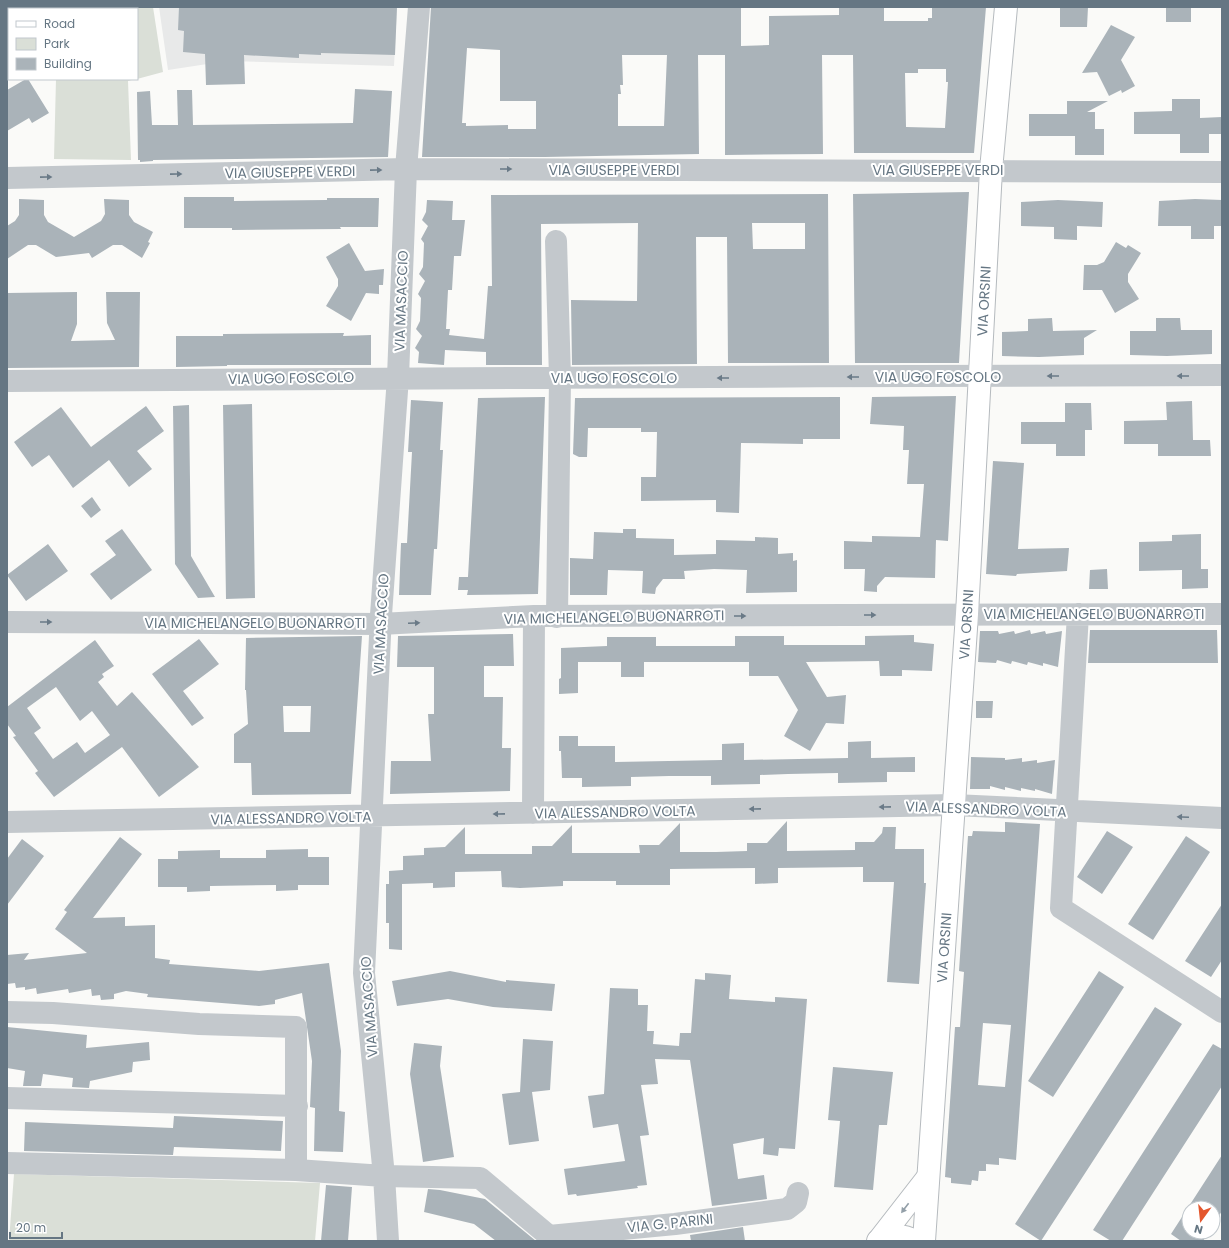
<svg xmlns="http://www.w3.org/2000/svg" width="1229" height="1248" viewBox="0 0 1229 1248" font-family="Poppins,sans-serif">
	<rect width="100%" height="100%" fill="#fafaf8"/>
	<!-- built -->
	<path fill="#e8e9e9" d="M159,7H397L394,66L227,61L168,70Z"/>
	<!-- green -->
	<path fill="#dadfd7" d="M57,7H153L163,72L137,79V9H57Z
		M56,79H135L128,81L131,160L54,159Z
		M14,1174L320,1183L315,1241H9Z"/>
	<!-- building -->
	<path fill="#aab3b9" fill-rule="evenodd" d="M179,7H397L395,55L321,53V55L299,54V58L244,55L245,84L206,85L205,54L183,52L184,31L178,30Z
		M431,7H741V46L769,45V16L839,15V7H884V21H928V18H932V7H986L974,153H854L853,55H822L823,154L725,155V55H698L699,154L545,157H422ZM467,48L500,50V101H536V129H508V125L466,126V123H462ZM622,55H667L664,126H618V94H621L620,85H623ZM918,69H946V82H948L945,128L906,127L905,73H918Z
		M1060,7H1088L1087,27H1060Z
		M1166,7H1191V22H1166Z
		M1111,25L1135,37L1121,60L1135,86L1122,93L1121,90L1109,96L1097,72L1082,73Z
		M26,79H28L49,113L32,123L29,118L7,131V90Z
		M355,89L392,91L388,157L153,160V161L140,162V160H138L137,92L150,91L152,125H178L177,90H192L193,125L353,123Z
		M1172,99H1200V118L1222,117V134H1209V153H1180V134H1134V112L1172,111Z
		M1067,101H1108L1087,112H1095V129H1104V155H1075V136H1029V114H1067Z
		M969,192L959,363H855L853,194Z
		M828,194L829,363H728L727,237H696L697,364L572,365L571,300L637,301L638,223L541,224L542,365H486V352L445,350L444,365L418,363L419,352L415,348L422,336L416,329L420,321L421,298L418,294L425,281L419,274L423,267L424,243L421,239L428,226L422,220L426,212L427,200L453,201L452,220H465L461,256H454L452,290H448L446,329H450L449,335L484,339L488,286H492L491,195ZM752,223H805V249H753Z
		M184,197H234V201L327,200V198H379L378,227H340L341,229L232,230V228H184Z
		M19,199L44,200V215L48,222L74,237L101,221L105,214L104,199L129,200V215L134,222L153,232L148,242L150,243L142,258L122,245H113L92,258L89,253L56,257L36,245H28L7,259V226L15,221L19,215Z
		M1195,199L1222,200V226H1214V239H1191V226H1158L1159,201Z
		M1058,200L1103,202L1102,227L1077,226V240L1054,239V227L1021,226V202Z
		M1116,242L1126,248L1128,245L1141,253L1128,274V282L1139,299L1115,313L1102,290H1083L1084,265H1097L1104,262Z
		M349,243L365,271L384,269L383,285H379V294L366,293L351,321L326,306L338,286V279L326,257Z
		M77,292V324L71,341L115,340L107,323L106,292H140L139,367L7,368V293Z
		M1052,318L1053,331L1097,330L1084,338V355L1039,357L1002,356V332L1028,331V319Z
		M1156,318H1180L1181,330H1212V354L1167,356L1130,355V331H1156Z
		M344,333L343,336L371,335V365H227V366L176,367V336H223V334Z
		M956,396L948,541L936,540L935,578L885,577L877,586V592L864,591L865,569H844V541L872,542V536L920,537L924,484H907L909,450H903L904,426L870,424L872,397Z
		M545,397L538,594L467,595L468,590H458L459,577H468L478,398Z
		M840,397V439H803V444L741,443L739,513L716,512V500L641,501V477H656L657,432H641V428H588L587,457H579L573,454L575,398Z
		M411,400L443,402L440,450H443L437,549H434L431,595H399L401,543H407L412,452H408Z
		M1192,401L1193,440H1210L1211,456H1158V444H1124V421L1167,420L1166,402Z
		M1065,403H1091L1092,430H1085V456H1056V444H1021V422H1065Z
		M252,404L255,598L226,599L223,405Z
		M189,405L191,556L215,597L198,598L175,564L173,406Z
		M146,406L164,431L137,451L152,469L129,487L109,460L73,488L49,455L32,467L14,442L61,407L91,447Z
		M993,461L1024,463L1018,549L1069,548L1067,571L1017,574L1016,576L986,574Z
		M92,497L101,510L91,518L81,506Z
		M122,529L152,570L111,600L90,574L116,555L105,541Z
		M623,529H636V538L674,539V555L716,554V540L755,541V537L778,538V554L793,553V561L797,560V592L746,593L747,570L714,569L684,571L685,579H663L656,588L655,594L642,593L643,571L608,570L607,595H570V558L593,559L594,532L623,533Z
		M1201,534V569H1208V588L1182,589V570L1139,571V542L1172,541V535Z
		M48,544L68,571L26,601L7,575Z
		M1107,569L1108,589H1089L1090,570Z
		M1030,630L1031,634L1045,631L1046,634L1062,631L1058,667L1043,663V666L1028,662L1027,665L1012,661L1011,664L997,660L996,663L978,662L980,631H998L999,634L1014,631L1015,634Z
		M1090,630H1217L1218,663H1088Z
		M513,634L514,666H484V697H503L502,748H511L510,791L390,794L391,761H431L428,714H434V667H397L398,636Z
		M914,635V642L934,644L932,671L902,670V676H880L879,661L806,662L827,697L846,695L844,724L826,723L810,751L784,736L798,710L778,676H749V662H644V677H621V662H578V693L559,694V679L561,678V648L607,646V637H656V646H735V636H784V645H865V636Z
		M362,636L351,794L252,795L251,763H234V734L248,724L246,690H245L246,638ZM283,706H311L310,732H284Z
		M199,639L219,664L183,691L204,718L192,726L152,674Z
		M95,640L114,666L102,674L104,677L98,682L117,706L132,692L199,767L159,797L122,747L54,797L35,773L38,771L13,737L16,736L7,724V707ZM56,687L80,721L92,711L110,735L85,753L77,742L53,759L34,733L41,728L27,708Z
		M976,701H993L992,718H976Z
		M559,736H578V746H615V762L722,760V744L744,743V760L848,758V742L871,741V758L915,757V772H887V782L838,783V773L788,774L760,775V784L711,785V776H669L631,777V786L582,787V778H562L561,751H559Z
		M971,757L1005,758V760L1022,758V762L1037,760V763L1055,760L1052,794L1035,789V791L1021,788V791L1005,787V790L990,786V789H970Z
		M787,821V851L855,850V842H874L882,833L883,827H896L895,849H924V883H926L919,984L887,982L894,882H863V867L778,868V883L755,884V868L670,869V885H616V881H563V886L520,888L502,887L501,871L455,872V887L433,888V883L402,884V950L389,949V923H386V884H389V871L403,870V856L424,855V848L445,847L465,827V854H532V846H552L572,825V853H640L639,845H659L680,823V852H716L747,851V843H767Z
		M1005,822L1040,824L1016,1160L999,1158V1165L986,1164V1171H979L978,1181L972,1180L971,1185L951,1183V1178L945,1177L955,1027H960L964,972L959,971L968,836H972L973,831L1005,832ZM983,1023L1011,1025L1005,1087L978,1085Z
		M1107,831L1133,847L1102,894L1077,877Z
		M1186,836L1210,852L1153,940L1128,924Z
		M120,837L142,854L93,918L125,917V926L155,925V958L170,960L169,964L259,971L329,963L341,1051L339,1111L345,1112L343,1152L314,1151L315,1108L310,1107L312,1061L302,993L275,1000V1004L259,1006L147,997L148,994L126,991L114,994V999L101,1000L100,995L92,996L91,989L69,993L68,989L37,994L36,988L25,990V987L16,988L15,983L7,984V955L29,953L24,960L87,953L55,929L67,912L64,910Z
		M22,839L44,856L7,905V859Z
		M308,849V857H329V885H298V890L276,891V885L210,886V891L187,892V887H158V859H178V851L220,850V858H266V850Z
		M1222,904V960L1211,977L1185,961Z
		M450,971L506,982V980L555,984L552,1011L493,1007L448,999L397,1006L392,981Z
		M1099,971L1124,987L1053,1097L1028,1081Z
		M705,973L731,975L729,999L775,1002V997L807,999L795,1149L779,1148L778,1156L763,1154L764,1138L733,1144L738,1179L764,1175L767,1199L712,1206L690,1060L655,1059L658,1084L641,1085L649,1135L640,1136L647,1185L637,1186L638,1188L577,1196L576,1194L568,1195L564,1169L625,1161L618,1124L593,1128L588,1096L604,1094L610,988L638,989V1005H648L647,1031H654L653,1044L679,1046L680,1033H691L695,979L705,980Z
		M1155,1007L1182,1024L1041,1241L1015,1224Z
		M7,1027L87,1035L86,1048L149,1042L150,1060L133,1062L132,1072L90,1081L89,1088L72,1087L73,1078L43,1074L41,1086H23L25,1071L7,1068Z
		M523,1039L553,1041L550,1090L532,1092L539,1141L509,1145L502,1094L520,1092Z
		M414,1043L442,1046L440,1066L454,1157L423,1162L410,1074Z
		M1213,1044L1222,1049V1086L1122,1241H1111L1093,1230Z
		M833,1067L893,1072L887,1125H879L873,1190L834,1187L840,1121L828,1120Z
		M174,1116L283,1121L281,1151L174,1147L173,1155L24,1151L25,1122L173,1128Z
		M1222,1155V1211L1213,1225V1208H1189V1232H1209L1203,1241H1181L1171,1234Z
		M326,1185L352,1187L348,1241H321Z
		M428,1189L440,1190L485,1199L536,1241H496L474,1224L424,1212Z
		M743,1227L745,1241H691L690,1235Z"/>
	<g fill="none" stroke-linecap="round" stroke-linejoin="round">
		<defs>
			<g id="major">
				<path d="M879,1240L928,1177"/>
				<path d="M878,1241C890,1235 903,1234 914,1241"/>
				<path id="s1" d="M924,1241L967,614L991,170L1006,7"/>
			</g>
		</defs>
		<!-- major casing -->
		<use href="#major" stroke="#b5babe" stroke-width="24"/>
		<!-- minor -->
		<path stroke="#c3c8cc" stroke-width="22" d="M7,178L406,169L1222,172
			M556,241L560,378L557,617
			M7,381C412,376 817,377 1222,375
			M1078,614L1061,908L1222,1012
			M7,622L380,624L534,616L1222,614
			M533,813L534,616
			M7,822L954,805L1222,818
			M7,1012L53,1013L199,1024L296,1027V1170
			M7,1098L297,1106
			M7,1163L296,1170L384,1176L480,1178L549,1236L675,1224L787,1209L796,1202L798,1193
			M388,1241L384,1176L364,973L381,615L398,377L406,169L419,7"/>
		<!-- major -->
		<use href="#major" stroke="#fff" stroke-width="22"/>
	</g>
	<!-- one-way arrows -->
	<defs><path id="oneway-solid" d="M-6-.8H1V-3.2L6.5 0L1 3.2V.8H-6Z"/></defs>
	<g fill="#6a7a87">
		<use href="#oneway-solid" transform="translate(506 169)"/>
		<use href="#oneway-solid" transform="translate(376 170) rotate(-1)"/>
		<use href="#oneway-solid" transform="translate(176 174) rotate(-1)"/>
		<use href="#oneway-solid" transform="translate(46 177) rotate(-1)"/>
		<use href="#oneway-solid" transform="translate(1053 376) rotate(180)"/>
		<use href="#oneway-solid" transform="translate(1183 376) rotate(180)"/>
		<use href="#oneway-solid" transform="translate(853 377) rotate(180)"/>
		<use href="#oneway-solid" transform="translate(723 378) rotate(180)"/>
		<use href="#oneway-solid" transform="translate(870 615)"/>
		<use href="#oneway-solid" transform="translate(740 616)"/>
		<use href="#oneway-solid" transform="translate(46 622)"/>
		<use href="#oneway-solid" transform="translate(414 623) rotate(-3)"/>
		<use href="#oneway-solid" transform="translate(885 807) rotate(179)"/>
		<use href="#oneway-solid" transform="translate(755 809) rotate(179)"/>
		<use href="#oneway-solid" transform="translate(499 814) rotate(179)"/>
		<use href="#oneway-solid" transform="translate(1183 817) rotate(-178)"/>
	</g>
	<use fill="#939fa8" href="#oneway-solid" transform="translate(905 1208) rotate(127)"/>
	<g text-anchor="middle" stroke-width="4" stroke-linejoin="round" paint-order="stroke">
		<!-- street labels -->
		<g font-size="14" fill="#657683" stroke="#fff">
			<text x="614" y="175">VIA GIUSEPPE VERDI</text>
			<text x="938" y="175">VIA GIUSEPPE VERDI</text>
			<text transform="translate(290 172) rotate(-1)" y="5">VIA GIUSEPPE VERDI</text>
			<text transform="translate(401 301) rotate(-88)" y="5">VIA MASACCIO</text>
			<text dy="5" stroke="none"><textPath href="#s1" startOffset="942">VIA ORSINI</textPath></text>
			<text x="938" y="382">VIA UGO FOSCOLO</text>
			<text transform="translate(291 378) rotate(-1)" y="5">VIA UGO FOSCOLO</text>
			<text x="614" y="383">VIA UGO FOSCOLO</text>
			<text x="1094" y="619">VIA MICHELANGELO BUONARROTI</text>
			<text transform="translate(614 617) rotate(-1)" y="5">VIA MICHELANGELO BUONARROTI</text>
			<text x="255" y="628">VIA MICHELANGELO BUONARROTI</text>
			<text transform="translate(381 624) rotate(-87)" y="5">VIA MASACCIO</text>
			<text dy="5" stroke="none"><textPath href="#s1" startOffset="618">VIA ORSINI</textPath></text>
			<text transform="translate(986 809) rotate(2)" y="5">VIA ALESSANDRO VOLTA</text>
			<text transform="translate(615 812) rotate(-1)" y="5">VIA ALESSANDRO VOLTA</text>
			<text transform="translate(291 818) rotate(-1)" y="5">VIA ALESSANDRO VOLTA</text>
			<text dy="5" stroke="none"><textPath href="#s1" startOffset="294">VIA ORSINI</textPath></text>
			<text transform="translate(369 1007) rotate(-94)" y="5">VIA MASACCIO</text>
			<text transform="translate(670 1223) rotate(-6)" y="5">VIA G. PARINI</text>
		</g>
	</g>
	<!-- border -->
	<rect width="1229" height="1248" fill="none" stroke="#657683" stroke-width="16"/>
	<!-- legend -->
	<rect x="8" y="8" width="130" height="72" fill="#ffffff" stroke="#c1c8cd"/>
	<rect x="16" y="21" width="20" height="6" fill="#ffffff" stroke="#c1c8cd"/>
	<text x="44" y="28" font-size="12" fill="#657683">Road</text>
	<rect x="16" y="38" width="20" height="12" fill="#dadfd7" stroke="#c1c8cd"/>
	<text x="44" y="48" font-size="12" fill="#657683">Park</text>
	<rect x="16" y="58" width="20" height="12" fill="#aab3b9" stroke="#c1c8cd"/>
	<text x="44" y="68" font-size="12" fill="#657683">Building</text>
	<!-- north arrow -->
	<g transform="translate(1201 1220) rotate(195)"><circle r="19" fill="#ffffff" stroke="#c1c8cd"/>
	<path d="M0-3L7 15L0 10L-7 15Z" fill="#e4572e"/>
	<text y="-6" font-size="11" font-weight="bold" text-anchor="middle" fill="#657683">N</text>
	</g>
	<!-- scale -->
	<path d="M10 1232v6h52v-6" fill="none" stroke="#657683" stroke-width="2"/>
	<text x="16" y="1232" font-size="12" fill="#657683" stroke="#ffffff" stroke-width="3" paint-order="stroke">20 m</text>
</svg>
